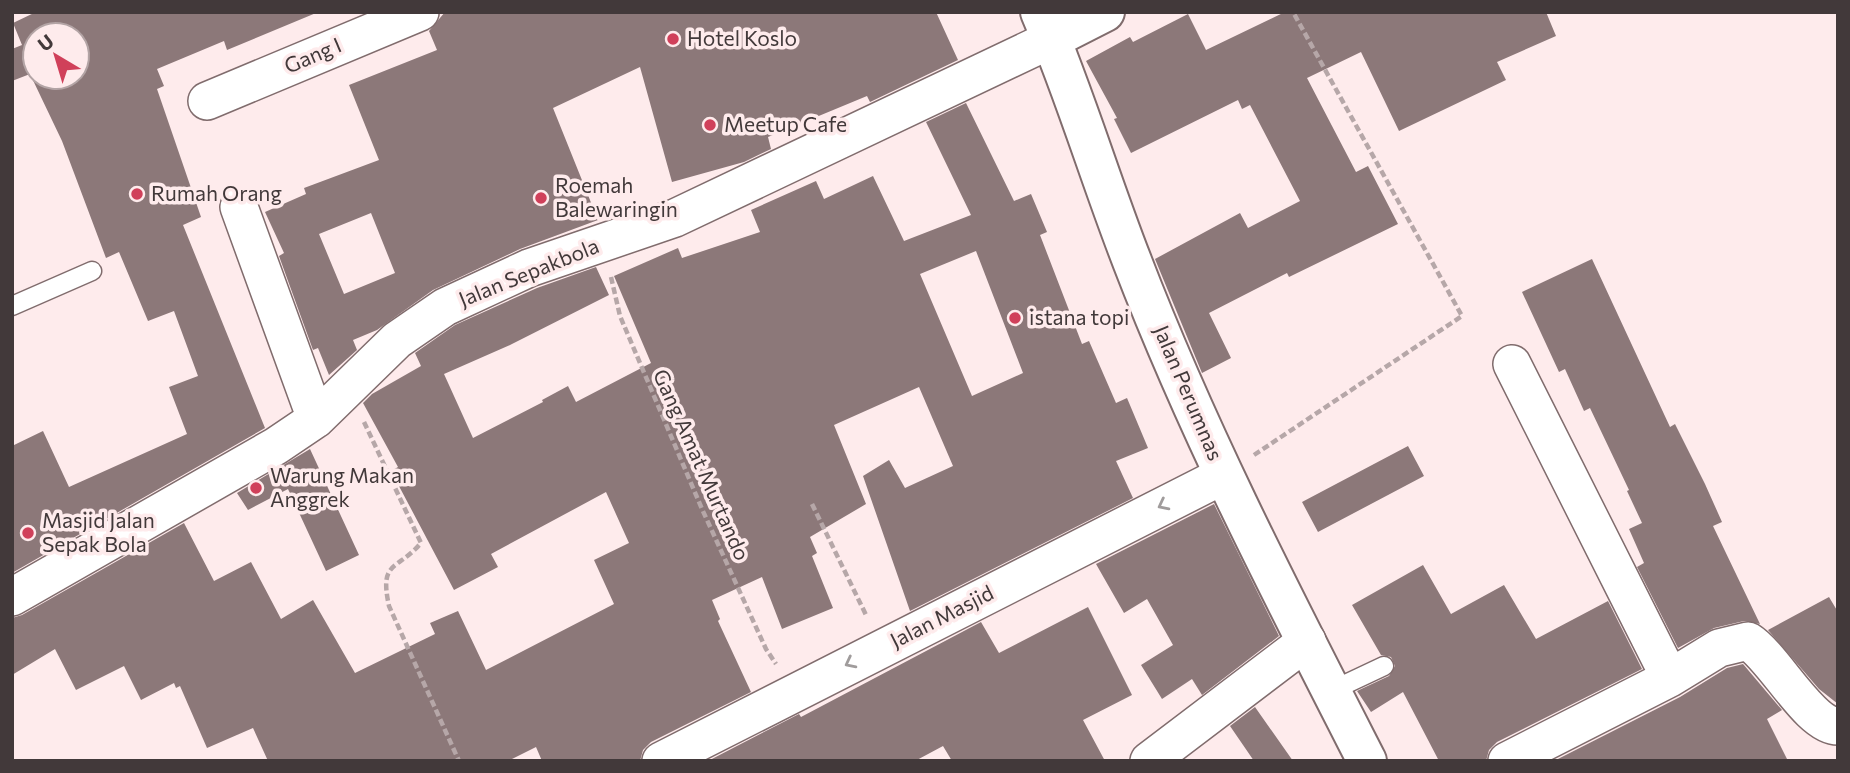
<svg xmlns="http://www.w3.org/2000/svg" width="1850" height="773" viewBox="0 0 1850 773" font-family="Commissioner,sans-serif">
	<rect width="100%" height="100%" fill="#feebec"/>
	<!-- building -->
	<path fill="#8c7879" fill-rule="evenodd" d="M36,12L316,13L227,50L224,41L157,69L164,86L157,89L201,217L183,225L265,428L12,573V446L43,431L69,487L187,434L169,387L198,376L174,311L148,321L119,252L106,258L62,141L30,74L12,81V49L22,45L13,23ZM35,35H77V77H35Z
		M445,12H936L958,60L870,102L867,96L768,137L771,149L744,162L672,182L640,67L553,108L598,220L520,249L433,290L377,330L353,340L357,350L329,375L318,348L313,350L279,256L284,253L265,212L306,194L304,188L379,160L349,85L437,50L429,31ZM371,213L395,273L344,294L319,234Z
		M1285,12H1546L1556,36L1497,62L1506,80L1399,131L1361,52L1307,78L1356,172L1368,166L1398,224L1289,277L1287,273L1209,313L1231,358L1202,373L1155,259L1240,213L1248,228L1300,201L1250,105L1242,109L1238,100L1131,153L1114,119L1117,118L1086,61L1130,37L1133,42L1188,14L1206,50Z
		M966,103L1014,201L1031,194L1047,232L1040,235L1082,344L1089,341L1116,403L1127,398L1148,448L1116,461L1133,498L910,611L863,476L889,460L905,488L953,466L919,387L834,425L866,504L810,537L817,553L812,556L833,608L782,629L762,577L712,600L720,619L718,621L751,692L651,742L643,750L640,761H542L536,747L508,761H268L253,728L207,748L180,686L176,688L174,683L141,700L124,666L76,690L55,649L12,675V618L22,615L184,523L214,581L251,562L281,619L313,600L355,673L435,634L430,623L458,611L486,670L614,604L594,560L629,543L606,492L491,554L498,567L454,590L391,471L398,467L363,403L372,394L421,366L415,353L455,325L537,288L596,267L609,295L510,345L444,374L473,438L543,402L542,400L568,386L576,402L651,363L614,276L678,248L682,258L760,232L751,210L816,181L824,199L873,176L904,241L971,215L926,122ZM976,251L1023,373L972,396L920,274Z
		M1592,259L1670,427L1675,424L1705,484L1722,522L1713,526L1760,624L1744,621L1714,628L1678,648L1637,567L1644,563L1629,529L1642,523L1627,491L1629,490L1590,408L1584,411L1565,369L1559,372L1522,292Z
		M1408,446L1424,476L1318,532L1302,502Z
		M310,449L359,555L326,571L288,489L248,510L237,493Z
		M1214,504L1279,636L1202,695L1192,679L1162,699L1141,665L1173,645L1147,599L1124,613L1096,564Z
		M1423,565L1451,614L1504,585L1536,639L1608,601L1642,669L1497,742L1489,750L1486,761H1439L1403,692L1371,712L1357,691L1389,676L1395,666L1391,657L1381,655L1352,605Z
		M1829,597L1838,612V704L1819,689L1768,630Z
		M1088,607L1132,695L1083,720L1105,761H952L943,746L915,761H708L799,714L801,717L981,622L999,653Z
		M1743,664L1782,710L1767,719L1788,761H1554L1680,697L1727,668Z
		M1255,707L1293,761H1254L1230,726Z"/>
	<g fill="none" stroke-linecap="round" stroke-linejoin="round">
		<defs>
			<path id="service" d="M12,306L92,271
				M1331,691L1384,666"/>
			<path id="minor" d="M207,101L420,12
				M239,207L316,419
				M1512,364L1670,678
				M12,597L276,446L316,419L397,340L445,307L529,268L675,218L1052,39
				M661,761L1224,475
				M1149,761L1307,641
				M1507,761L1670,678L1719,648L1748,641C1775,658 1809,726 1838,726"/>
			<path id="tertiary" d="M1052,39L1105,12"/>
			<path id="secondary" d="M1040,12C1075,94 1100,179 1132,261C1198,433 1283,597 1367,761"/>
		</defs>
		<!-- service casing -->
		<use href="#service" stroke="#806c6d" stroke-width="21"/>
		<!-- minor casing -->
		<use href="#minor" stroke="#806c6d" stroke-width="40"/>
		<!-- tertiary casing -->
		<use href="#tertiary" stroke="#806c6d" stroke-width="42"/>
		<!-- secondary casing -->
		<use href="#secondary" stroke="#806c6d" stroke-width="42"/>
		<!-- path -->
		<path stroke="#b6a7a8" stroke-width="4.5" stroke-dasharray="7 3.5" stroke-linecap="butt" d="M611,277L620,316L702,509L766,649L776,664
			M364,422L421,543C397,571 379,560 389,606L459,761
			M1254,455L1462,316L1293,12
			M812,504L867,617"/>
		<!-- service -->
		<use href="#service" stroke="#fff" stroke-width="18"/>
		<!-- minor -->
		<use href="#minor" stroke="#fff" stroke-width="37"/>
		<!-- tertiary -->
		<use href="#tertiary" stroke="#fff" stroke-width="38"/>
		<!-- secondary -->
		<use href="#secondary" stroke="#fff" stroke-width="38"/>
	</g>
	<!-- one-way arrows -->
	<defs><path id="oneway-chevron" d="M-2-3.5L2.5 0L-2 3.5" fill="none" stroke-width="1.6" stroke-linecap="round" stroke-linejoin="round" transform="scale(1.75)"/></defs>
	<g stroke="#a09c9c">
		<use href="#oneway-chevron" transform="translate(1163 505) rotate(153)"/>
		<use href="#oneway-chevron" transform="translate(850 663) rotate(153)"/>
	</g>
	<!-- markers -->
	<g fill="#d0405a" stroke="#feebec" stroke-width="2.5">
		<circle cx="673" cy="39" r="7"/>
		<circle cx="710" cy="125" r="7"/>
		<circle cx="137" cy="194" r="7"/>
		<circle cx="541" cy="198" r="7"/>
		<circle cx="1015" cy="318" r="7"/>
		<circle cx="256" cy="488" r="7"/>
		<circle cx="28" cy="533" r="7"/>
	</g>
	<g text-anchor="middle" stroke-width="7" stroke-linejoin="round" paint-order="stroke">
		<!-- poi labels -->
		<g font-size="21" fill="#42393a" stroke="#feebec" text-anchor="start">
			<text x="687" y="46">Hotel Koslo</text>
			<text x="724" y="132">Meetup Cafe</text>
			<text x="555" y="193">Roemah<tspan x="555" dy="24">Balewaringin</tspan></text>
			<text x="151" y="201">Rumah Orang</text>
			<text x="1029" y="325">istana topi</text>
			<text x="270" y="483">Warung Makan<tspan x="270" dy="24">Anggrek</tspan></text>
			<text x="42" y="528">Masjid Jalan<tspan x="42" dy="24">Sepak Bola</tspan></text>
		</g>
		<!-- street labels -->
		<g font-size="21" fill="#42393a" stroke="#feebec">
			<text transform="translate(313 56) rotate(-23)" y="7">Gang I</text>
			<text transform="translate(529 273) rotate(-22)" y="7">Jalan Sepakbola</text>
			<text transform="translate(1188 393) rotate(67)" y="7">Jalan Perumnas</text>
			<text transform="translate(701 465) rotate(66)" y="7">Gang Amat Murtando</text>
			<text transform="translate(942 617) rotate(-27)" y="7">Jalan Masjid</text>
		</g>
	</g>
	<!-- border -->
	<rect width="1850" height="773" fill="none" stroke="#42393a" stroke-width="28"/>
	<!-- north arrow -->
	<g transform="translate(56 56) rotate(322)"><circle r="33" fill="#feebec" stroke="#b3a4a5" stroke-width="2"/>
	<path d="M0-5L12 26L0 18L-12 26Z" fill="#d0405a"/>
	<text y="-10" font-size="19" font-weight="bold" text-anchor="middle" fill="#42393a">U</text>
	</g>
</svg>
